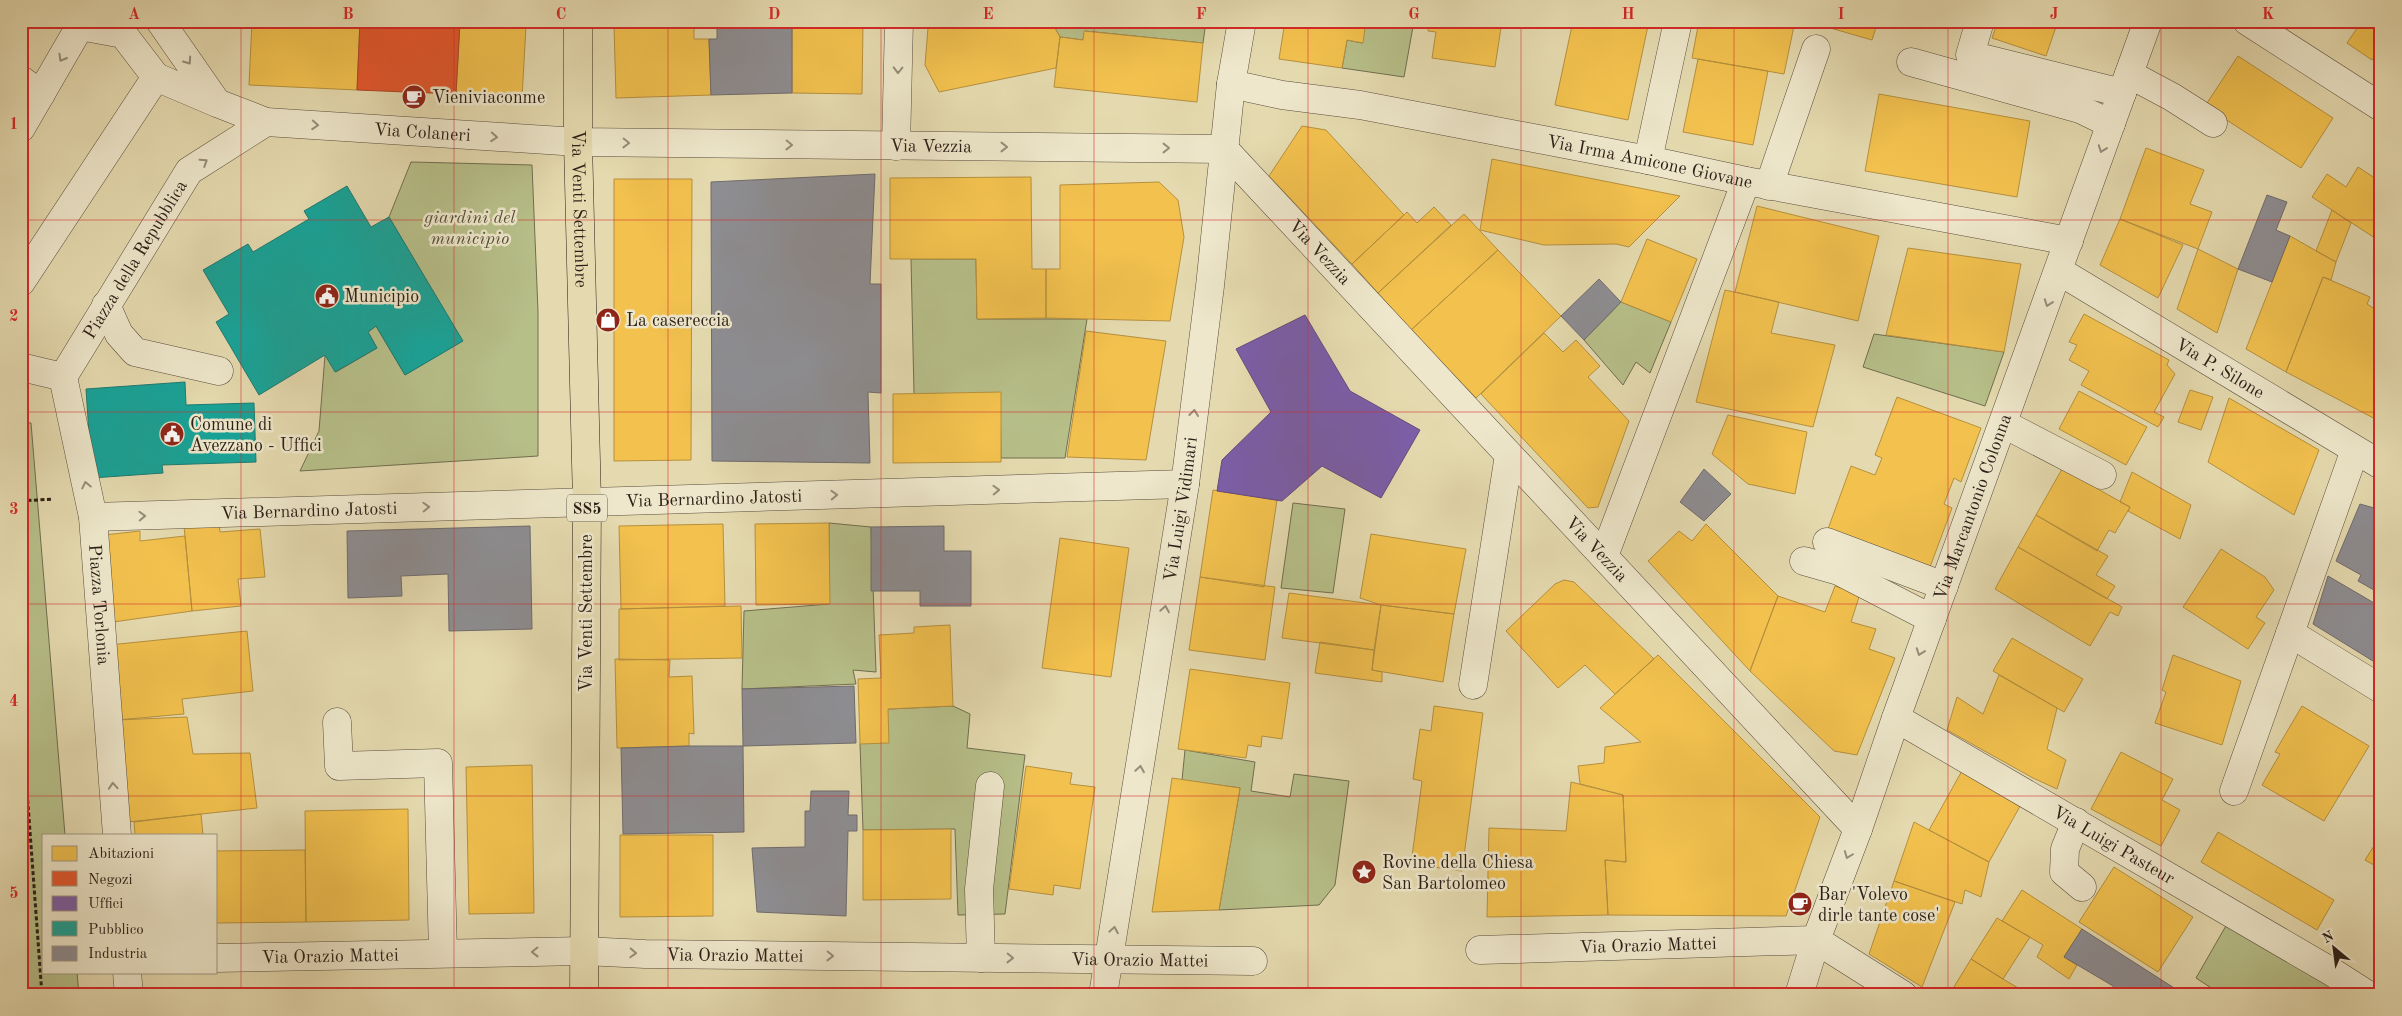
<svg xmlns="http://www.w3.org/2000/svg" width="2402" height="1016" viewBox="0 0 2402 1016" font-family="'Old Standard TT',serif">
	<rect width="100%" height="100%" fill="#e5daaf"/>
	<filter id="stains"><feTurbulence type="fractalNoise" baseFrequency=".004" numOctaves="4"/><feColorMatrix values="0 0 0 0 .2 0 0 0 0 .09 0 0 0 0 .02 0 0 0 .5 -.17"/></filter>
	<radialGradient id="worn" r=".72"><stop offset=".6" stop-color="#630" stop-opacity="0"/><stop offset="1" stop-color="#630" stop-opacity=".3"/></radialGradient>
	<!-- green -->
	<path fill="#b7bf89" stroke="#706e50" d="M1051,21H1206L1203,43L1085,31L1083,40L1060,37Z
		M1366,21H1414L1404,77L1342,68L1347,40L1362,43Z
		M411,162L532,165L538,311V456L300,471L319,431L325,355L336,372L377,348L368,332L376,326L405,375L462,341L389,217Z
		M911,259H976L977,319H1087L1065,458H1001L1000,393L914,394Z
		M1621,302L1671,322L1650,373L1636,362L1623,385L1584,340Z
		M1874,334L2004,352L1985,406L1863,367Z
		M21,422L31,423L65,835H44V972H77L79,995H21Z
		M1293,503L1345,509L1333,593L1281,588Z
		M829,523L871,527L876,672L853,670L856,684L742,689L744,611L829,604Z
		M953,706L970,714L967,748L1025,755L1005,914L958,915L955,829L863,830L860,744L888,709Z
		M1185,750L1255,762L1251,791L1290,797L1294,774L1349,781L1335,885L1319,905L1219,910L1240,788L1182,780Z
		M2227,924L2344,995H2222L2196,978Z"/>
	<!-- homes -->
	<path fill="#f2c14e" stroke="#b6903e" d="M21,21H34L21,42Z
		M252,21H360L357,90L249,85Z
		M615,21H694V24L614,25Z
		M956,21H1051L1060,37L1056,68L939,92L925,65L928,28L957,23Z
		M1285,21H1366L1363,43L1347,40L1342,68L1279,59Z
		M1429,21H1502L1495,67L1432,58L1436,32L1428,31Z
		M1573,21H1649L1628,120L1555,105Z
		M1699,21H1795L1784,74L1692,58Z
		M1806,21H1878L1872,40Z
		M1938,21H1966L1964,29Z
		M1998,21H2058L2046,56L1992,38Z
		M2362,21H2381V59L2375,55L2372,60L2347,43Z
		M460,23L526,26L522,98L456,94Z
		M694,24V39H709L711,95L616,98L614,25Z
		M792,24H863L862,94L792,93Z
		M1084,31L1203,43L1197,102L1054,87L1060,37L1083,40Z
		M2238,56L2333,118L2301,168L2205,106Z
		M1698,59L1768,71L1753,145L1683,132Z
		M1879,94L2030,121L2017,197L1865,171Z
		M1302,126L1326,130L1404,215L1352,264L1269,176Z
		M2146,148L2204,170L2190,204L2212,212L2198,249L2120,219Z
		M1492,159L1680,196L1629,247L1616,244L1544,245L1480,230Z
		M2358,167L2381,182V242L2312,197L2327,174L2346,187Z
		M1031,177L1032,269H1046V318L977,319L976,259H890V178Z
		M614,179H692L691,460L614,461Z
		M1159,182L1178,200L1184,237L1170,321L1046,318V269H1060V185Z
		M1757,206L1879,236L1858,321L1735,292Z
		M1434,207L1451,225L1378,293L1352,264L1407,212L1417,223Z
		M2332,210L2351,223L2336,262L2316,251Z
		M1464,214L1498,250L1411,330L1378,293Z
		M2120,219L2183,245L2158,298L2100,265Z
		M2290,236L2336,262L2331,280L2323,277L2286,372L2246,349Z
		M1647,239L1697,259L1671,322L1621,302Z
		M1908,248L2021,264L2004,352L1886,335Z
		M2198,249L2238,269L2217,333L2177,309Z
		M1498,250L1561,316L1476,398L1411,330Z
		M2323,277L2370,297L2367,304L2381,313V422L2286,372Z
		M1725,290L1779,302L1771,333L1835,345L1813,427L1696,402Z
		M2084,314L2169,360L2167,365L2175,374L2154,412L2164,417L2158,427L2081,385L2089,371L2069,360L2077,345L2069,342Z
		M1086,331L1166,341L1146,460L1067,457Z
		M1544,333L1563,352L1576,340L1600,366L1588,377L1629,421L1598,507L1588,508L1481,394Z
		M2190,390L2213,397L2201,430L2178,422Z
		M2079,391L2147,427L2126,465L2059,429Z
		M1001,392V462L893,463V394Z
		M1897,397L1981,428L1961,482L1954,478L1944,504L1952,508L1930,567L1828,529L1851,466L1875,475L1882,458L1875,455Z
		M2229,398L2319,450L2294,515L2208,462Z
		M1728,415L1807,432L1795,494L1748,484L1712,454Z
		M2062,469L2130,507L2115,533L2109,530L2097,551L2036,515Z
		M2132,472L2191,505L2180,539L2128,511L2130,507L2120,502Z
		M1213,490L1277,500L1264,587L1200,577Z
		M2036,515L2108,556L2096,575L2115,586L2107,599L2018,547Z
		M219,522L220,532L260,529L265,577L238,579L241,606L192,611L184,526Z
		M829,523L830,604L756,605L755,524Z
		M723,524L725,606L621,609L619,526Z
		M1706,524L1778,596L1750,671L1648,561L1679,531L1692,541Z
		M140,531V541L185,536L192,611L113,622L104,535Z
		M1371,534L1466,549L1454,614L1381,605L1360,598Z
		M1060,538L1129,548L1111,677L1042,668Z
		M2018,547L2122,607L2118,616L2110,612L2090,646L1995,589Z
		M2221,549L2265,577L2274,590L2256,617L2265,623L2248,649L2183,607Z
		M1200,577L1275,587L1265,660L1189,650Z
		M1564,580L1574,582L1654,659L1615,694L1585,665L1558,688L1506,631L1555,584Z
		M1835,586L1860,594L1851,622L1876,629L1869,649L1895,658L1857,755L1834,751L1750,671L1778,596L1825,612Z
		M1289,593L1381,605L1374,650L1282,638Z
		M1381,605L1454,614L1443,682L1372,670Z
		M741,606L742,658L619,660V609Z
		M950,625L953,706L888,709L889,743L860,744L858,679L881,678L879,635L914,633V627Z
		M247,631L253,691L182,699L184,714L117,720L109,645Z
		M2012,638L2083,679L2064,712L1993,671Z
		M1320,642L1374,650L1372,670L1382,672V682L1315,673Z
		M1658,655L1820,817L1786,916L1608,915L1605,860L1626,862L1623,795L1580,784L1578,766L1604,763L1605,747L1641,742L1600,708Z
		M2173,655L2241,681L2222,745L2155,723L2166,692L2162,690Z
		M615,659L670,660L669,677L692,676L694,734L689,733V746L617,748Z
		M1190,669L1290,683L1282,739L1262,736L1261,747L1248,745L1246,758L1178,749Z
		M1999,675L2057,708L2047,749L2066,760L2057,789L2033,778L1947,730L1957,697L1983,714Z
		M1434,706L1483,713L1462,871L1411,864L1422,781L1413,779L1420,729L1431,731Z
		M2302,706L2369,746L2324,821L2262,785L2280,754L2275,752Z
		M187,717L193,754L250,753L257,808L128,822L117,720Z
		M2121,752L2173,779L2162,800L2180,810L2161,846L2091,809Z
		M532,765L534,913L469,914L466,767Z
		M1026,766L1072,773L1070,784L1095,787L1080,889L1054,885L1053,895L1009,889Z
		M1963,769L2024,799L1989,862L1929,830Z
		M1172,778L1240,788L1219,910L1152,912Z
		M1571,782L1623,795L1626,862L1605,860L1608,915L1487,917L1489,828L1566,831Z
		M408,809L409,920L306,922L305,811Z
		M201,814L203,835H135L134,822Z
		M1914,822L1989,862L1981,897L1965,890L1962,904L1894,881Z
		M951,829V899L863,900V830Z
		M2218,832L2334,900L2317,930L2201,862Z
		M620,835H713V916L620,917Z
		M2381,835V869L2365,860Z
		M305,850L306,922L216,923V851Z
		M2114,867L2193,917L2158,972L2079,922Z
		M1894,881L1955,902L1922,987L1869,954Z
		M2022,890L2082,929L2064,957L2077,965L2069,979L2037,957L2043,945L2002,921Z
		M1997,918L2030,937L2003,979L1971,959Z
		M1971,959L2003,979L2030,995H1949Z"/>
	<!-- shops -->
	<path fill="#e4572e" stroke="#ac4627" d="M360,21L460,22L456,94L357,90Z"/>
	<!-- offices -->
	<path fill="#7b5ea7" stroke="#634b7c" d="M1305,315L1350,391L1420,430L1381,498L1322,466L1282,501L1217,491L1222,460L1271,412L1236,349Z"/>
	<!-- public -->
	<path fill="#17a398" stroke="#1d7b71" d="M347,186L371,227L389,217L463,341L405,375L376,326L368,332L377,348L335,372L325,355L259,395L216,322L229,314L203,270L248,244L253,252L309,219L304,211Z
		M185,382L186,405L254,403L256,462L162,465L163,473L92,478L86,389Z"/>
	<!-- industry -->
	<path fill="#8d8d92" stroke="#6f6c6d" d="M717,21H792V93L711,95L709,39H717Z
		M875,174L870,284H881V393L868,392L870,463L712,461L711,182Z
		M2267,195L2287,202L2276,230L2290,236L2272,282L2238,269Z
		M1599,279L1621,302L1584,340L1561,316Z
		M1704,469L1731,494L1704,521L1680,502Z
		M2360,504L2381,510V594L2358,581L2361,575L2336,561Z
		M530,526L532,629L449,631L448,574L401,576L402,596L348,598L347,531Z
		M944,526V551H971V606H920V591H871V527Z
		M2328,576L2381,607V666L2313,624Z
		M854,686L856,743L743,746L742,689Z
		M689,746H743L744,832L623,834L621,748Z
		M811,791H849L848,815H857V831H848L846,916L757,912L752,848L805,847V811H810Z
		M2082,929L2182,993L2118,995L2113,986L2064,957Z"/>
	<g fill="none" stroke-linecap="round" stroke-linejoin="round">
		<defs>
			<g id="minor">
				<path id="s1" d="M160,21L217,103L266,122L578,142L1224,149L1858,829"/>
				<path d="M1980,21L1970,55L2122,93"/>
				<path d="M2247,21L2381,107"/>
				<path d="M1911,62L2080,109L2111,124"/>
				<path d="M2129,74L2172,97L2213,123"/>
				<path d="M156,77L217,103"/>
				<path d="M21,80L41,94"/>
				<path id="s2" d="M1231,84L1282,95L1360,105L1648,160L1746,181L2069,241"/>
				<path d="M21,128L83,21"/>
				<path d="M896,146L899,21"/>
				<path d="M1648,160L1678,21"/>
				<path d="M1769,186L1816,49"/>
				<path id="s3" d="M2059,271L2381,465"/>
				<path d="M21,282L156,77L123,34L80,26"/>
				<path d="M106,305L119,334L135,352L219,371"/>
				<path d="M21,367L63,377"/>
				<path id="s4" d="M63,377L93,517L117,835"/>
				<path id="s5" d="M63,377L189,171L266,122"/>
				<path d="M2004,424L2102,475"/>
				<path id="s6" d="M93,517L1185,484"/>
				<path d="M1827,542L1944,586"/>
				<path d="M1604,556L1746,181"/>
				<path d="M1804,561L1839,571L1932,619"/>
				<path d="M2290,633L2381,689"/>
				<path d="M1473,685L1509,455"/>
				<path id="s7" d="M1896,718L2332,972L2368,995"/>
				<path d="M337,722L339,766L438,763L443,953"/>
				<path d="M2234,791L2355,450"/>
				<path d="M2076,822L2065,849L2064,872L2082,887"/>
				<path id="s8" d="M1480,950L1816,940L1903,995"/>
				<path id="s9" d="M216,958L584,951L645,954L1253,961"/>
				<path d="M981,958L979,889L990,786"/>
				<path d="M127,972L129,995"/>
				<path id="s10" d="M1103,995L1185,484L1210,286L1231,84L1242,21"/>
				<path id="s11" d="M1799,995L1816,940L1858,829L1896,718L2148,21"/>
			</g>
			<g id="major">
				<path id="s12" d="M578,21V142L587,502L584,995"/>
			</g>
		</defs>
		<!-- minor casing -->
		<use href="#minor" stroke="#594d3d" stroke-width="29"/>
		<!-- major casing -->
		<use href="#major" stroke="#2a1e17" stroke-width="29"/>
		<!-- path -->
		<path stroke="#2a1e17" stroke-width="3" stroke-dasharray="4 2.5" stroke-linecap="butt" d="M21,501L53,499
			M21,709L42,995
			M1275,988L1280,995"/>
		<!-- minor -->
		<use href="#minor" stroke="#eee7cb" stroke-width="28"/>
		<!-- major -->
		<use href="#major" stroke="#e5daaf" stroke-width="28"/>
	</g>
	<!-- one-way arrows -->
	<defs><path id="oneway-chevron" d="M-2-3.5L2.5 0L-2 3.5" fill="none" stroke-width="1.6" stroke-linecap="round" stroke-linejoin="round" transform="scale(1.25)"/></defs>
	<g stroke="#968d7a">
		<use href="#oneway-chevron" transform="translate(62 58) rotate(120)"/>
		<use href="#oneway-chevron" transform="translate(188 61) rotate(55)"/>
		<use href="#oneway-chevron" transform="translate(898 70) rotate(91)"/>
		<use href="#oneway-chevron" transform="translate(315 125) rotate(4)"/>
		<use href="#oneway-chevron" transform="translate(494 137) rotate(4)"/>
		<use href="#oneway-chevron" transform="translate(626 143) rotate(1)"/>
		<use href="#oneway-chevron" transform="translate(789 145) rotate(1)"/>
		<use href="#oneway-chevron" transform="translate(1004 147)"/>
		<use href="#oneway-chevron" transform="translate(1166 148)"/>
		<use href="#oneway-chevron" transform="translate(2102 149) rotate(110)"/>
		<use href="#oneway-chevron" transform="translate(204 162) rotate(-33)"/>
		<use href="#oneway-chevron" transform="translate(2048 303) rotate(110)"/>
		<use href="#oneway-chevron" transform="translate(1194 413) rotate(-83)"/>
		<use href="#oneway-chevron" transform="translate(86 485) rotate(-102)"/>
		<use href="#oneway-chevron" transform="translate(996 490) rotate(-2)"/>
		<use href="#oneway-chevron" transform="translate(834 495) rotate(-2)"/>
		<use href="#oneway-chevron" transform="translate(426 507) rotate(-2)"/>
		<use href="#oneway-chevron" transform="translate(142 516) rotate(-2)"/>
		<use href="#oneway-chevron" transform="translate(1165 609) rotate(-81)"/>
		<use href="#oneway-chevron" transform="translate(1920 652) rotate(110)"/>
		<use href="#oneway-chevron" transform="translate(1140 769) rotate(-81)"/>
		<use href="#oneway-chevron" transform="translate(113 786) rotate(-94)"/>
		<use href="#oneway-chevron" transform="translate(1848 855) rotate(111)"/>
		<use href="#oneway-chevron" transform="translate(1114 930) rotate(-80)"/>
		<use href="#oneway-chevron" transform="translate(535 952) rotate(179)"/>
		<use href="#oneway-chevron" transform="translate(633 953) rotate(3)"/>
		<use href="#oneway-chevron" transform="translate(830 956) rotate(1)"/>
		<use href="#oneway-chevron" transform="translate(1010 958) rotate(1)"/>
	</g>
	<!-- grid -->
	<path fill="none" stroke="#d62828" stroke-width="1" stroke-opacity="0.55" d="M241,21V995M454,21V995M668,21V995M881,21V995M1094,21V995M1308,21V995M1521,21V995M1734,21V995M1948,21V995M2161,21V995M21,220H2381M21,412H2381M21,604H2381M21,796H2381"/>
	<!-- icons -->
	<defs>
		<symbol id="cafe-disc" viewBox="-11 -11 22 22"><circle r="9.5" fill="#8f2418" stroke="#eee7cb"/><path d="M-5.5-4.5H6V0H3Q3 3.5 0 3.5H-2.5Q-5.5 3.5-5.5 0ZM3-3.2v2h1.7v-2ZM-6 4.5H4V6H-6Z" fill="#fff"/></symbol>
		<symbol id="civic-disc" viewBox="-11 -11 22 22"><circle r="9.5" fill="#8f2418" stroke="#eee7cb"/><path d="M-.6-6.5H3V-4.5H.6V-3L4-1V1h2V6H-6V1h2V-1L-.6-3ZM-1.2 2.5V6h2.4V2.5Z" fill="#fff"/></symbol>
		<symbol id="shop-disc" viewBox="-11 -11 22 22"><circle r="9.5" fill="#8f2418" stroke="#eee7cb"/><path d="M-5-2.5h2.3a2.7 3.5 0 0 1 5.4 0H5L5.5 6h-11ZM-1.5-2.5h3a1.5 2.3 0 0 0-3 0Z" fill="#fff"/></symbol>
		<symbol id="sight-disc" viewBox="-11 -11 22 22"><circle r="9.5" fill="#8f2418" stroke="#eee7cb"/><path d="M0-6L1.8-2.2L6-1.7L2.9 1.2L3.7 5.4L0 3.3L-3.7 5.4L-2.9 1.2L-6-1.7L-1.8-2.2Z" fill="#fff"/></symbol>
	</defs>
	<g fill-rule="evenodd">
		<use href="#cafe-disc" x="400" y="83" width="28" height="28"/>
		<use href="#civic-disc" x="313" y="282" width="28" height="28"/>
		<use href="#shop-disc" x="594" y="306" width="28" height="28"/>
		<use href="#civic-disc" x="158" y="420" width="28" height="28"/>
		<use href="#sight-disc" x="1350" y="858" width="28" height="28"/>
		<use href="#cafe-disc" x="1786" y="890" width="28" height="28"/>
	</g>
	<g text-anchor="middle" stroke-width="5" stroke-linejoin="round" paint-order="stroke">
		<!-- shield labels -->
		<rect fill="#eee7cb" stroke="#655a4d" stroke-width="1" x="567" y="494.5" width="40" height="27" rx="4"/>
		<g font-size="16" font-weight="bold" fill="#2a1e17">
			<text x="587" y="514">SS5</text>
		</g>
		<!-- poi labels -->
		<g font-size="18" fill="#2a1e17" stroke="#eee7cb" text-anchor="start">
			<text x="432" y="103">Vieniviaconme</text>
			<text x="344" y="302">Municipio</text>
			<text x="626" y="326">La casereccia</text>
			<text x="190" y="430">Comune di<tspan x="190" dy="21">Avezzano - Uffici</tspan></text>
			<text x="1382" y="868">Rovine della Chiesa<tspan x="1382" dy="21">San Bartolomeo</tspan></text>
			<text x="1818" y="900">Bar 'Volevo<tspan x="1818" dy="21">dirle tante cose'</tspan></text>
		</g>
		<!-- street labels -->
		<g font-size="18" fill="#2a1e17" stroke="#eee7cb">
			<text dy="6" stroke="none"><textPath href="#s1" startOffset="309">Via Colaneri</textPath></text>
			<text dy="6" stroke="none"><textPath href="#s1" startOffset="818">Via Vezzia</textPath></text>
			<text dy="6" stroke="none"><textPath href="#s2" startOffset="426">Via Irma Amicone Giovane</textPath></text>
			<text dy="6" stroke="none"><textPath href="#s12" startOffset="188">Via Venti Settembre</textPath></text>
			<text dy="6" stroke="none"><textPath href="#s1" startOffset="1252">Via Vezzia</textPath></text>
			<text dy="6" stroke="none"><textPath href="#s5" startOffset="138">Piazza della Repubblica</textPath></text>
			<text dy="6" stroke="none"><textPath href="#s3" startOffset="188">Via P. Silone</textPath></text>
			<text dy="6" stroke="none"><textPath href="#s6" startOffset="621">Via Bernardino Jatosti</textPath></text>
			<text dy="6" stroke="none"><textPath href="#s11" startOffset="518">Via Marcantonio Colonna</textPath></text>
			<text dy="6" stroke="none"><textPath href="#s10" startOffset="492">Via Luigi Vidimari</textPath></text>
			<text dy="6" stroke="none"><textPath href="#s6" startOffset="216">Via Bernardino Jatosti</textPath></text>
			<text dy="6" stroke="none"><textPath href="#s1" startOffset="1658">Via Vezzia</textPath></text>
			<text dy="6" stroke="none"><textPath href="#s4" startOffset="231">Piazza Torlonia</textPath></text>
			<text transform="translate(586 613) rotate(-90)" y="6">Via Venti Settembre</text>
			<text dy="6" stroke="none"><textPath href="#s7" startOffset="252">Via Luigi Pasteur</textPath></text>
			<text dy="6" stroke="none"><textPath href="#s8" startOffset="168">Via Orazio Mattei</textPath></text>
			<text dy="6" stroke="none"><textPath href="#s9" startOffset="519">Via Orazio Mattei</textPath></text>
			<text dy="6" stroke="none"><textPath href="#s9" startOffset="114">Via Orazio Mattei</textPath></text>
			<text dy="6" stroke="none"><textPath href="#s9" startOffset="924">Via Orazio Mattei</textPath></text>
		</g>
		<!-- park labels -->
		<g font-size="18" font-style="italic" fill="#544e39" stroke="#eee7cb">
			<text x="470" y="223">giardini del<tspan x="470" dy="21">municipio</tspan></text>
		</g>
	</g>
	<!-- margin -->
	<rect width="2402" height="1016" fill="none" stroke="#e5daaf" stroke-width="55"/>
	<!-- legend -->
	<rect x="42" y="834" width="175" height="140" fill="#eee7cb" stroke="#a09783"/>
	<rect x="52" y="846" width="25" height="15" fill="#f2c14e" stroke="#a09783"/>
	<text x="88" y="858" font-size="15" fill="#2a1e17">Abitazioni</text>
	<rect x="52" y="871" width="25" height="15" fill="#e4572e" stroke="#a09783"/>
	<text x="88" y="884" font-size="15" fill="#2a1e17">Negozi</text>
	<rect x="52" y="896" width="25" height="15" fill="#7b5ea7" stroke="#a09783"/>
	<text x="88" y="908" font-size="15" fill="#2a1e17">Uffici</text>
	<rect x="52" y="921" width="25" height="15" fill="#17a398" stroke="#a09783"/>
	<text x="88" y="934" font-size="15" fill="#2a1e17">Pubblico</text>
	<rect x="52" y="946" width="25" height="15" fill="#8d8d92" stroke="#a09783"/>
	<text x="88" y="958" font-size="15" fill="#2a1e17">Industria</text>
	<!-- north arrow -->
	<g transform="translate(2334 948) rotate(331)" stroke="#eee7cb" stroke-width="4" paint-order="stroke">
	<path d="M0-4L9 19L0 12L-9 19Z" fill="#2a1e17"/>
	<text y="-8" font-size="14" font-weight="bold" text-anchor="middle" fill="#2a1e17">N</text>
	</g>
	<rect x="28" y="28" width="2346" height="960" fill="none" stroke="#d62828" stroke-width="2"/>
	<g font-size="16" text-anchor="middle" font-weight="bold" fill="#d62828">
		<text x="134" y="19">A</text>
		<text x="348" y="19">B</text>
		<text x="561" y="19">C</text>
		<text x="774" y="19">D</text>
		<text x="988" y="19">E</text>
		<text x="1201" y="19">F</text>
		<text x="1414" y="19">G</text>
		<text x="1628" y="19">H</text>
		<text x="1841" y="19">I</text>
		<text x="2054" y="19">J</text>
		<text x="2268" y="19">K</text>
		<text x="14" y="129">1</text>
		<text x="14" y="321">2</text>
		<text x="14" y="514">3</text>
		<text x="14" y="706">4</text>
		<text x="14" y="898">5</text>
	</g>
	<rect width="100%" height="100%" filter="url(#stains)"/>
	<rect width="100%" height="100%" fill="url(#worn)"/>
</svg>
